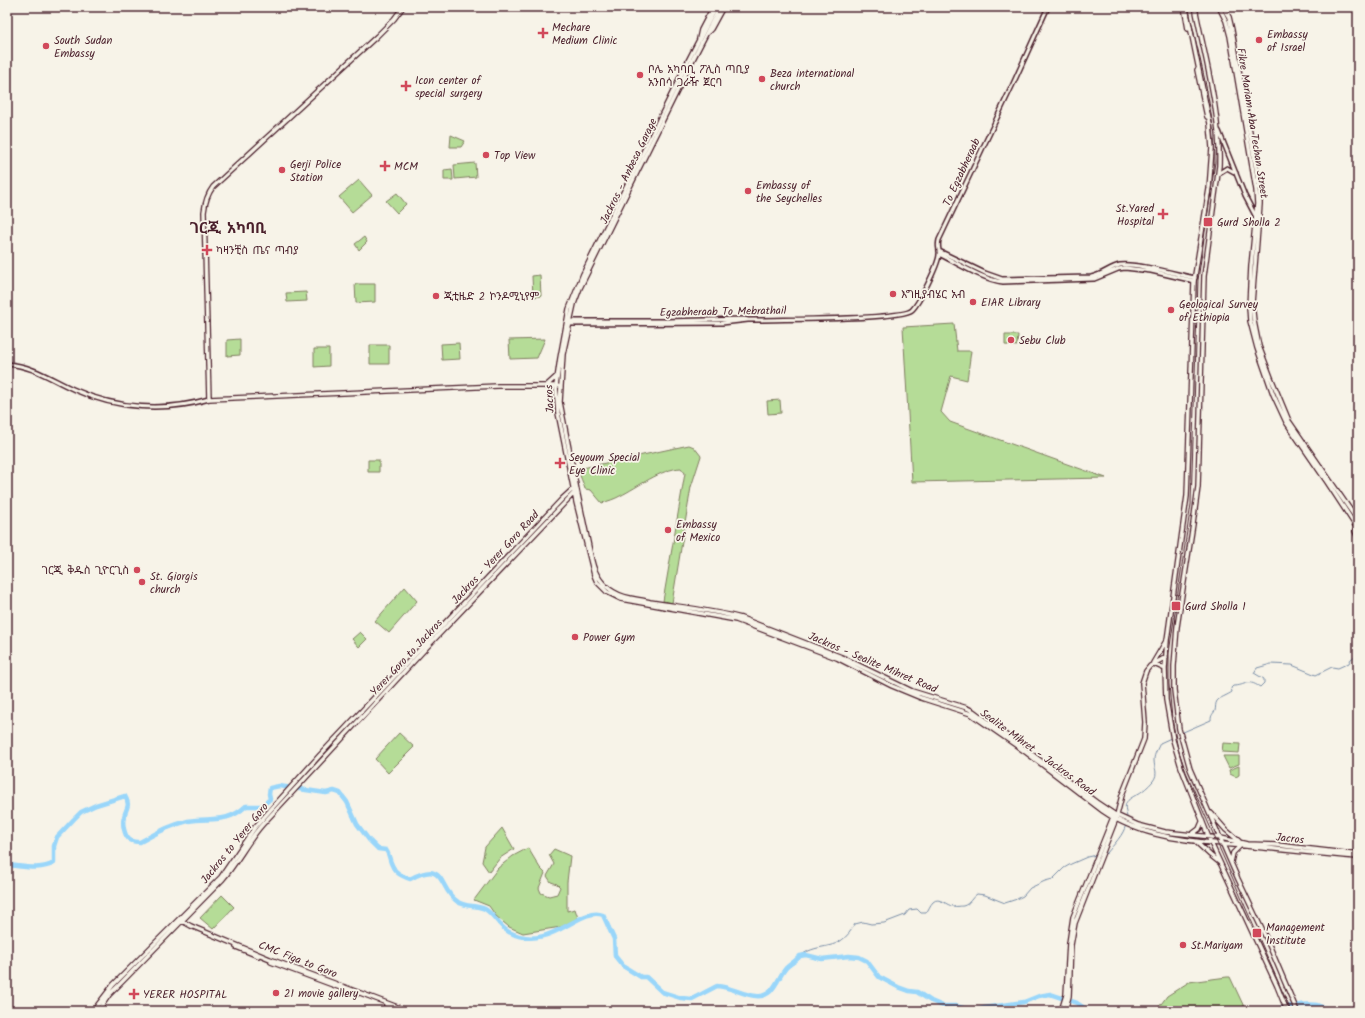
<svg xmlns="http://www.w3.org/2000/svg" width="1365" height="1018" viewBox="0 0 1365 1018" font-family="Kalam,'Noto Sans Ethiopic',sans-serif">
	<rect width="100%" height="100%" fill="#f7f3e8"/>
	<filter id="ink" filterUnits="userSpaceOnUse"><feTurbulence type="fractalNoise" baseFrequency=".025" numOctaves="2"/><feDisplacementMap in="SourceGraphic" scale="8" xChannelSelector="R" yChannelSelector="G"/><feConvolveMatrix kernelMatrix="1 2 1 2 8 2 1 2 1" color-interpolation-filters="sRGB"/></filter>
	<g filter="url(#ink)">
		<!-- green -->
		<path fill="#b5dc97" stroke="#807e61" d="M451,135L465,141L461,147H450Z
			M475,163L476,177L455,179L454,165Z
			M452,169L453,180H444V170Z
			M359,180L372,195L352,212L339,197Z
			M397,193L406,204L397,213L386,201Z
			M364,237L367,242L359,250L355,244Z
			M540,275L541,296L533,297L532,276Z
			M355,284H375V302L356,303Z
			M306,292L307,301L287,302L286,293Z
			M954,324L957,351H971L967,380L951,376L941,412L950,422L1106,478L912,482L903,327Z
			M1005,335H1018L1017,346L1005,345Z
			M240,339V355L227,356V340Z
			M545,339L537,358L510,359L509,340Z
			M459,343L460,359L442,360L441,344Z
			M370,345H389V364H370Z
			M314,349H329V366L314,367Z
			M780,400L781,413L768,414L767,401Z
			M689,445L694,447L701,456L691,487L672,603L663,601L685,473L681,468C661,469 638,487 620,496C615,499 608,501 602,503L591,490L585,489C583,482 580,477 578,469Z
			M368,460H379V472H368Z
			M405,587L417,601L389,633L375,621Z
			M360,632L367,639L359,647L352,639Z
			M399,733L414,747L388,773L375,759Z
			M1223,743L1240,744L1239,753L1222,752Z
			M1223,756H1239V764L1229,768Z
			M1239,766V775L1236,777L1230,774L1229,770Z
			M502,828L514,849L500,858L489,872L482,862L485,847Z
			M528,848L540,868L545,873L539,888L541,893L549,896L557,894L560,887L557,884L551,882L547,876L554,864L549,855L554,849L570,856L567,882V911L575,909L578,918L561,927L523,933L509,927L496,916L489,906L474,900L498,868L513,856Z
			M222,895L234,907L213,929L200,918Z
			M1227,977H1230L1246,1011H1162L1159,1007L1167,996L1189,982Z"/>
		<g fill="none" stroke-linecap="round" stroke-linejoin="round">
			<!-- stream -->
			<path stroke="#798da7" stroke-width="1" d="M1181,733L1211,720C1211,715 1213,714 1215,711C1216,707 1215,704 1217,701C1219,698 1228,695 1232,692L1231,688L1233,686C1247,686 1246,678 1260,687L1264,683V679L1254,673L1257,668L1271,664L1292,665L1316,675L1332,667L1338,668L1349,663L1351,659L1356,655L1358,656
				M1127,817C1124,803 1124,802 1136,795C1142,792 1149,786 1153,781C1159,773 1154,769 1154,760C1154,754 1158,748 1160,743L1171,738
				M1103,854L1107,853C1113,845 1124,835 1126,824
				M800,956C821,940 838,955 855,924L863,922L871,924L884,923L905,915L909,910L917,909L921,913H926C929,909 930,905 933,902C939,896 947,906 953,906C956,907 960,906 963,906C970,904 971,898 977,894L985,895L1005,903L1017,899L1023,896L1030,888L1045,881L1053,879L1064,868L1071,864L1087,857L1096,855"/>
			<!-- river -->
			<path stroke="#99d6fa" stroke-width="4.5" d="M7,865C23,866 39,871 54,863V846L57,837L74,819L81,812L96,805L125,796C131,807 126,807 124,817C122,823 124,836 130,840C133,842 137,842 140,842C157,833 168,826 188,821C211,817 227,824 246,806H262L270,799L269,794L270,788L279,786L326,793L334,791L340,793L347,802L357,824L369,840L378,849L386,850C390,855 389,860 392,865C395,873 402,876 410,879C448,859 437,889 458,902C465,907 477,905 485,909C494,914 499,927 509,932C550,954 579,905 603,915L614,939L615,956L623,966L641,977H646L662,992L681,998L692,999L717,986C731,987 743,995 756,996C774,998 777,978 786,968C790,964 796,961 800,956L806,955L822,959L849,956L859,957L867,961L879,977L898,987L909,991L917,992L931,1001L943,1006H955L974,1011L984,1008L1024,1002L1039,996L1050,994L1077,1003L1089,1011
				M1272,1011C1282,1007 1306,1003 1317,1005C1322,1007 1327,1009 1332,1011"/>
			<defs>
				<path id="secondary" d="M1219,131L1245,196L1256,217
					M1219,173L1227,168L1236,173
					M939,251L985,273L1002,279L1091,277C1102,275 1110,267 1120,265C1138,263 1176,274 1195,278
					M939,254C957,263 984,280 1003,282L1094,279L1118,269L1125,268L1151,271L1194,281
					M569,321H665L744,319L748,320H759C782,319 902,320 912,310C920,302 938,265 939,255C940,249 937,248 939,240L1013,84L1048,7
					M568,324L722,323L748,320
					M7,364C34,366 52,380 75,390C117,409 165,412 209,399"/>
				<path id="primary" d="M403,7L394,19L377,36L213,187C207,195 205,203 204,212L209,399L498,386H558
					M716,7L688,61L583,274L569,309L560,358L556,386L558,413L576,502L594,575L597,582L607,592L621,599L736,620L837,658L892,686L921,698L971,714L1027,753L1103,811C1146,841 1204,842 1254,847C1284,850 1315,853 1345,856L1358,857
					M720,7L691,63L580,288L574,304L563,354L560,402L577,490L592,561C595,574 602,585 614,592C625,599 638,599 650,602C680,607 712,610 741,618L844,658L912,691L967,708L973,711L1010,738L1096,802L1114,814L1138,825L1165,832L1221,838L1247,844L1277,845L1345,853H1358
					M1184,7L1188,29
					M1186,7L1210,124L1212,148L1209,189L1194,281L1187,496L1167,640L1165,669L1166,700L1173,740L1181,767L1211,843L1277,986L1287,1011
					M1195,7C1205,58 1221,114 1219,166L1204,276L1198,487L1193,524L1177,627L1174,666V690L1179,729L1190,769L1238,879L1267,940L1297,1011
					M1219,7L1226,21L1230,36L1256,190L1257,204L1251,266L1249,307L1250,321L1257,348L1273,394L1286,422L1327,482L1357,528
					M1223,7L1229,17L1232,30L1260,190V204L1252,303L1254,321L1259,346L1272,380L1289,421L1358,521
					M708,32L711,29L723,7
					M699,39L701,30L713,7
					M1197,70L1207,117
					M546,386L557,376
					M1358,526L1355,531L1358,538
					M1153,663L1166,641
					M1154,664L1165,669
					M1211,813L1226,830L1239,841
					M1191,835L1199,829L1202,822
					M1196,842L1210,855L1220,863
					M1231,862L1233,853L1240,846
					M182,921L191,926L270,959L408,1011
					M236,947L258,956
					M271,962L357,994
					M386,1005L401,1011
					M93,1011L113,985L221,877L255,827L320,755L562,499L575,487
					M98,1011L109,995L123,981L222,880C237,863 247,842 262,825L427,647L575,492
					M1061,1011L1066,995L1069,943L1073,917L1113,817
					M1065,1011L1069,996L1071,945L1075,923L1116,819L1122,795L1144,739L1145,722L1142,683L1146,671L1150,666L1166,657"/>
			</defs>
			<!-- secondary casing -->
			<use href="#secondary" stroke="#4a1f2b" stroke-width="6"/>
			<!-- primary casing -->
			<use href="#primary" stroke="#4a1f2b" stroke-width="6"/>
			<!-- secondary -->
			<use href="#secondary" stroke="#f7f3e8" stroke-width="3"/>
			<!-- primary -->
			<use href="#primary" stroke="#f7f3e8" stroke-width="3.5"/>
			<!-- tram -->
			<path stroke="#4a1f2b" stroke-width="1" d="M1188,7C1199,57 1215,111 1215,162L1198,280L1191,504L1169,653V684L1172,719L1178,749L1186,772L1291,1011"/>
		</g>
	</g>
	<!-- markers -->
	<g fill="#d1495b" stroke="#f7f3e8" stroke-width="1.5">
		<path d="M541 27h4v4h4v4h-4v4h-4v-4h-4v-4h4z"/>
		<circle cx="1259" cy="40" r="4"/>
		<circle cx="46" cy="46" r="4"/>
		<circle cx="640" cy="75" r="4"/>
		<circle cx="762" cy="79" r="4"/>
		<path d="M404 80h4v4h4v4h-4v4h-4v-4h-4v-4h4z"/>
		<circle cx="486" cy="155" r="4"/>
		<path d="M383 160h4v4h4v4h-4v4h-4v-4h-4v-4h4z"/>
		<circle cx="282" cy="170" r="4"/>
		<circle cx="748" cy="191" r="4"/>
		<path d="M1161 208h4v4h4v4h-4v4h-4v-4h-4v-4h4z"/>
		<rect x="1203" y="217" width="10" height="10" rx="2"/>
		<path d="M205 244h4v4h4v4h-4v4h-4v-4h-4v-4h4z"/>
		<circle cx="893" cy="294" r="4"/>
		<circle cx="436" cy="296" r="4"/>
		<circle cx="973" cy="302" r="4"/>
		<circle cx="1171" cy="310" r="4"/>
		<circle cx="1011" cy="340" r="4"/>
		<path d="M558 457h4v4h4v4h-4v4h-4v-4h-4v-4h4z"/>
		<circle cx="668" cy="530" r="4"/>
		<circle cx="137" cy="570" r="4"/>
		<circle cx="142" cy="582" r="4"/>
		<rect x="1171" y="601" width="10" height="10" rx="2"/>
		<circle cx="575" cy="637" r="4"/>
		<rect x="1252" y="928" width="10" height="10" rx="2"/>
		<circle cx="1183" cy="945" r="4"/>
		<circle cx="276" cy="993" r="4"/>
		<path d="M132 988h4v4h4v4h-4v4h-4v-4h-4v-4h4z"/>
	</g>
	<g text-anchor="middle" stroke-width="3.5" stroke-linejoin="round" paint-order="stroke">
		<!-- poi labels -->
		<g font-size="11" fill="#4a1f2b" stroke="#f7f3e8" text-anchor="start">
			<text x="552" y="31">Mechare<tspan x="552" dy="13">Medium Clinic</tspan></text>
			<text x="1267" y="38">Embassy<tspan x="1267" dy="13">of Israel</tspan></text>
			<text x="54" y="44">South Sudan<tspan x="54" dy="13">Embassy</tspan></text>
			<text x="648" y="73">ቦሌ አካባቢ ፖሊስ ጣቢያ<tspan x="648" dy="13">አንበሳ ጋራዥ ጀርባ</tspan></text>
			<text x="770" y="77">Beza international<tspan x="770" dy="13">church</tspan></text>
			<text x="415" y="84">Icon center of<tspan x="415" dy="13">special surgery</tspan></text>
			<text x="494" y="159">Top View</text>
			<text x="290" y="168">Gerji Police<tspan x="290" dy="13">Station</tspan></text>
			<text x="394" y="170">MCM</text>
			<text x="756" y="189">Embassy of<tspan x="756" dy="13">the Seychelles</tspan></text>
			<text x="1154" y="212" text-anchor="end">St.Yared<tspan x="1154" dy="13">Hospital</tspan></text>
			<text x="1217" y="226">Gurd Sholla 2</text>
			<text x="216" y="254">ካዛንቺስ ጤና ጣብያ</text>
			<text x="901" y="298">እግዚያብሄር አብ</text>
			<text x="444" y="300">ጂቲዜድ 2 ኮንዶሚኒየም</text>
			<text x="981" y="306">EIAR Library</text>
			<text x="1179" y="308">Geological Survey<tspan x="1179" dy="13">of Ethiopia</tspan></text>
			<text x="1019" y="344">Sebu Club</text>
			<text x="569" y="461">Seyoum Special<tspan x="569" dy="13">Eye Clinic</tspan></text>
			<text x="676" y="528">Embassy<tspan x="676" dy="13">of Mexico</tspan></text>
			<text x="129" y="574" text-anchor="end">ገርጂ ቅዱስ ጊዮርጊስ</text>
			<text x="150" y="580">St. Giorgis<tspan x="150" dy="13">church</tspan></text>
			<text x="1185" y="610">Gurd Sholla 1</text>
			<text x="583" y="641">Power Gym</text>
			<text x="1266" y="931">Management<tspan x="1266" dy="13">Institute</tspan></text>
			<text x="1191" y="949">St.Mariyam</text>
			<text x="284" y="997">21 movie gallery</text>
			<text x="143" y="998">YERER HOSPITAL</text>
		</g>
		<!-- street labels -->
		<g font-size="11" fill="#4a1f2b" stroke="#f7f3e8">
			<text transform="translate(1253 123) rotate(81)" y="4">Fikre Mariam Aba Techan Street</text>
			<text transform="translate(628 171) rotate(-64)" y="4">Jackros - Anbesa Garage</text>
			<text transform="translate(961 172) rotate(-65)" y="4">To Egzabheraab</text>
			<text transform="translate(723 311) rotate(-1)" y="4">Egzabheraab To Mebrathail</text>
			<text transform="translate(549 399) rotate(-93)" y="4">Jacros</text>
			<text transform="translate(495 557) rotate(-47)" y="4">Jackros - Yerer Goro Road</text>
			<text transform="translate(406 657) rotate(-47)" y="4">Yerer Goro to Jackros</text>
			<text transform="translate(873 662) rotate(23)" y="4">Jackros - Sealite Mihret Road</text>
			<text transform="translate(1038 752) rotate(36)" y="4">Sealite Mihret - Jackros Road</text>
			<text transform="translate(1290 838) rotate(6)" y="4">Jacros</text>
			<text transform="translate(234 843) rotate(-51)" y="4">Jackros to Yerer Goro</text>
			<text transform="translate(298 959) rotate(21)" y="4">CMC Figa to Goro</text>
		</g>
		<!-- district labels -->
		<g font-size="15" font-weight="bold" fill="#4a1f2b" stroke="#f7f3e8">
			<text x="228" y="233">ገርጂ አካባቢ</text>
		</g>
	</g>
	<!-- margin -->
	<rect width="1365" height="1018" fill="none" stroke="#f7f3e8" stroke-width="24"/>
	<rect x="12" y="12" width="1341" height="994" fill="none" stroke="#4a1f2b" stroke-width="1.5" filter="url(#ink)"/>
</svg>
